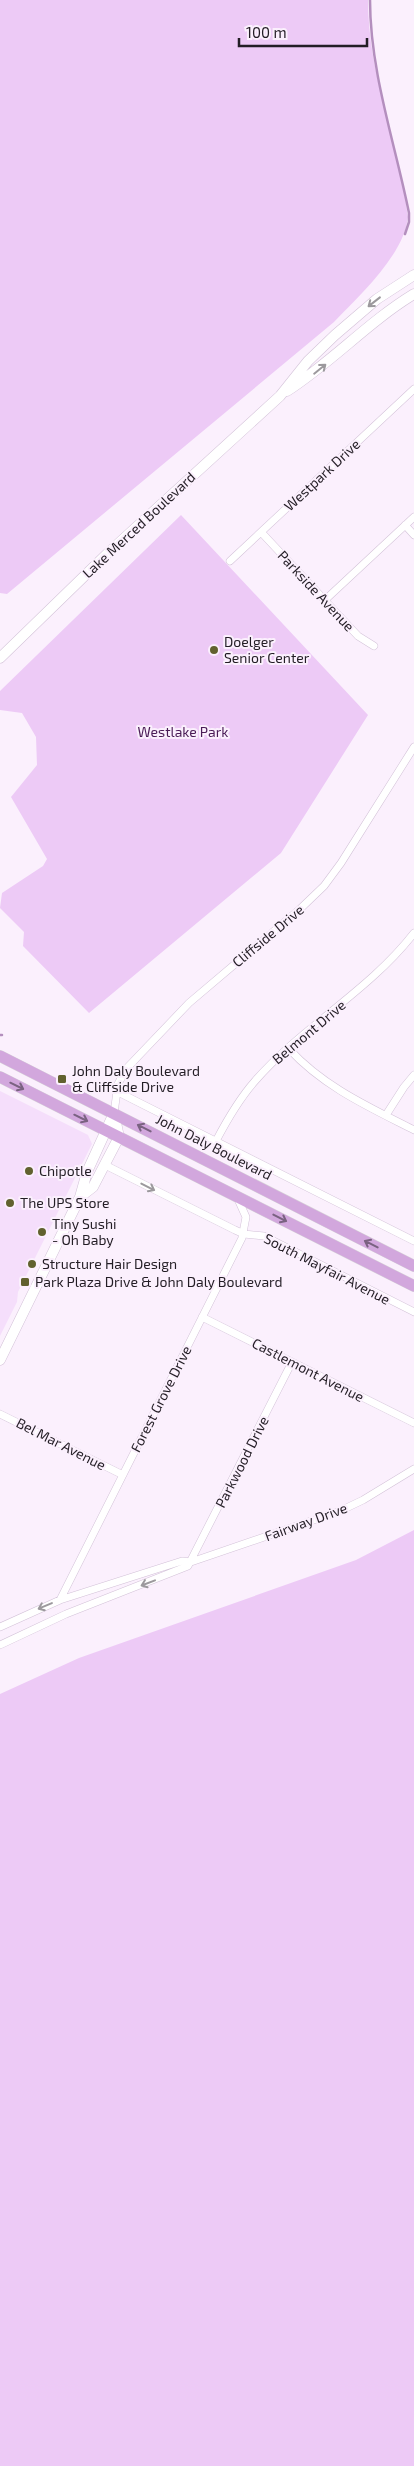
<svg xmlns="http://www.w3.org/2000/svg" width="414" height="2466" viewBox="0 0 414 2466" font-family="'Exo 2',sans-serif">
	<rect width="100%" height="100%" fill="#fbf0fd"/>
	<!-- built -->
	<path fill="#f5defb" d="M0,1091L88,1135L92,1144L18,1292L17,1302L0,1336Z"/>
	<!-- green -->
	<path fill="#edcaf6" d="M0,0H368C368,75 399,144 408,217C404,255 359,296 334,322L7,594L0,593Z
		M181,515L368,715L281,853L89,1013L23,946L24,932L0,908L2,893L43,866L47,859L11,797L37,765L36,737L22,713L0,710V691Z
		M414,1530V2466H0V1694L79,1658L356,1560Z"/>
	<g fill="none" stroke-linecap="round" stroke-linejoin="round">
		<!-- stream -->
		<path stroke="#b48fbe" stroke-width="2.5" d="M370,0C370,72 395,143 409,213V222L405,234
			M0,1035H2"/>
		<defs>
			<path id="street" d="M405,525L414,535
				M261,532L358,636L374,646
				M230,561L414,389
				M325,600L414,517
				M289,1049C324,1087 369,1107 414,1130
				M116,1091L414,1241
				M114,1113L118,1084L126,1069L189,1003L300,909L324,886L341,863L414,747
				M386,1115L404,1087L414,1075
				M216,1141C227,1120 239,1099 255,1081C303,1026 369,991 414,933
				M105,1165L235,1230L244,1234L264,1236L414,1312
				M202,1317L414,1423
				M0,1414L123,1475
				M60,1600L242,1238L246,1217L237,1197
				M0,1627L60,1600L182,1561L191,1562L340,1511L363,1500L414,1469
				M0,1645L66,1614L188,1566L292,1362"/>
			<path id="secondary" d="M287,391C332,362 368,322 414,294
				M0,658L107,554L280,396L308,361L335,335L377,299L414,275
				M80,1197L93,1187L119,1137L114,1113
				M0,1360L80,1197L87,1172L114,1113"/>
			<path id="primary" d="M0,1056L414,1266
				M0,1077L414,1286"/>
		</defs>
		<!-- street casing -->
		<use href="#street" stroke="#d3c2d8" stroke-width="8"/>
		<!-- secondary casing -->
		<use href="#secondary" stroke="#d3c2d8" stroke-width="11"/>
		<!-- primary casing -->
		<use href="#primary" stroke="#d7d6d8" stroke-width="12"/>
		<!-- street -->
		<use href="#street" stroke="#fff" stroke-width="7"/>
		<!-- secondary -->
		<use href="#secondary" stroke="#fff" stroke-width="10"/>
		<!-- primary -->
		<use href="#primary" stroke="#d2a7dd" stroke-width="11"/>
	</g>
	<!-- one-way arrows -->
	<defs><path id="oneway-shaft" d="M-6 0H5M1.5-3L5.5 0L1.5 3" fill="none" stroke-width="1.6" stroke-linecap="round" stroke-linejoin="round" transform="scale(1.25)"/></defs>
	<g stroke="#9c999d">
		<use href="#oneway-shaft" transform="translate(374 302) rotate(142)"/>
		<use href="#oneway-shaft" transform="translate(320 369) rotate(-39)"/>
		<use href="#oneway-shaft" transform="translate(148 1187) rotate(27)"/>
		<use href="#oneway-shaft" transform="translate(148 1583) rotate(159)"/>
		<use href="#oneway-shaft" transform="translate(45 1606) rotate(157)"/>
	</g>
	<g stroke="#7a6281">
		<use href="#oneway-shaft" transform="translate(17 1086) rotate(26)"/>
		<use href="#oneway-shaft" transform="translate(81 1118) rotate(26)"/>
		<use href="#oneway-shaft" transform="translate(144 1128) rotate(-153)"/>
		<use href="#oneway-shaft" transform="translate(280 1218) rotate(27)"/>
		<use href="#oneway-shaft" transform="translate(371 1244) rotate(-153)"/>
	</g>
	<!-- markers -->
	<g fill="#61612e" stroke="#fbf0fd" stroke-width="2">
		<circle cx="214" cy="650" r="5"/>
		<rect x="57" y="1074" width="10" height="10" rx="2.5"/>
		<circle cx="29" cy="1171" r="5"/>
		<circle cx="10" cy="1203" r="5"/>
		<circle cx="42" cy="1232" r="5"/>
		<circle cx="32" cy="1264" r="5"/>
		<rect x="20" y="1277" width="10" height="10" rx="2.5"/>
	</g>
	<g text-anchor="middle" stroke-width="4" stroke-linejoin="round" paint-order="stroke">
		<!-- street labels -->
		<g font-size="14" fill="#231d25" stroke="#fbf0fd">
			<text transform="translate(322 475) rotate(-43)" y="5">Westpark Drive</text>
			<text transform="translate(139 525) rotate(-43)" y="5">Lake Merced Boulevard</text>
			<text transform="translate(316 591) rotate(47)" y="5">Parkside Avenue</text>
			<text transform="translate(268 936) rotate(-40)" y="5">Cliffside Drive</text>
			<text transform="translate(309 1032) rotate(-40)" y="5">Belmont Drive</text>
			<text transform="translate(214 1147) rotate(27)" y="5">John Daly Boulevard</text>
			<text transform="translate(327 1269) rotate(27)" y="5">South Mayfair Avenue</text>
			<text transform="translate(308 1370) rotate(27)" y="5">Castlemont Avenue</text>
			<text transform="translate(161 1399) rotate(-63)" y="5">Forest Grove Drive</text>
			<text transform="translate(61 1444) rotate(27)" y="5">Bel Mar Avenue</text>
			<text transform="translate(242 1462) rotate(-63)" y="5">Parkwood Drive</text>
			<text transform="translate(306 1522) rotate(-20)" y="5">Fairway Drive</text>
		</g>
		<!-- poi labels -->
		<g font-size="14" fill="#231d25" stroke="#fbf0fd" text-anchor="start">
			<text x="224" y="647">Doelger<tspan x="224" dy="16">Senior Center</tspan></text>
			<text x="72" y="1076">John Daly Boulevard<tspan x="72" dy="16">&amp; Cliffside Drive</tspan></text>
			<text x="39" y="1176">Chipotle</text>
			<text x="20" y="1208">The UPS Store</text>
			<text x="52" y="1229">Tiny Sushi<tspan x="52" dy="16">- Oh Baby</tspan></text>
			<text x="42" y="1269">Structure Hair Design</text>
			<text x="35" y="1287">Park Plaza Drive &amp; John Daly Boulevard</text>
		</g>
		<!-- park labels -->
		<g font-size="14" fill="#4a1c56" stroke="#fbf0fd">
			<text x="183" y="737">Westlake Park</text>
		</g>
	</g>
	<!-- scale -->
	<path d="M239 38v8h128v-8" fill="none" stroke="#231d25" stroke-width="2.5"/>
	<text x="246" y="38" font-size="15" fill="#231d25" stroke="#fbf0fd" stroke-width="4" paint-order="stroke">100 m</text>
</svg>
